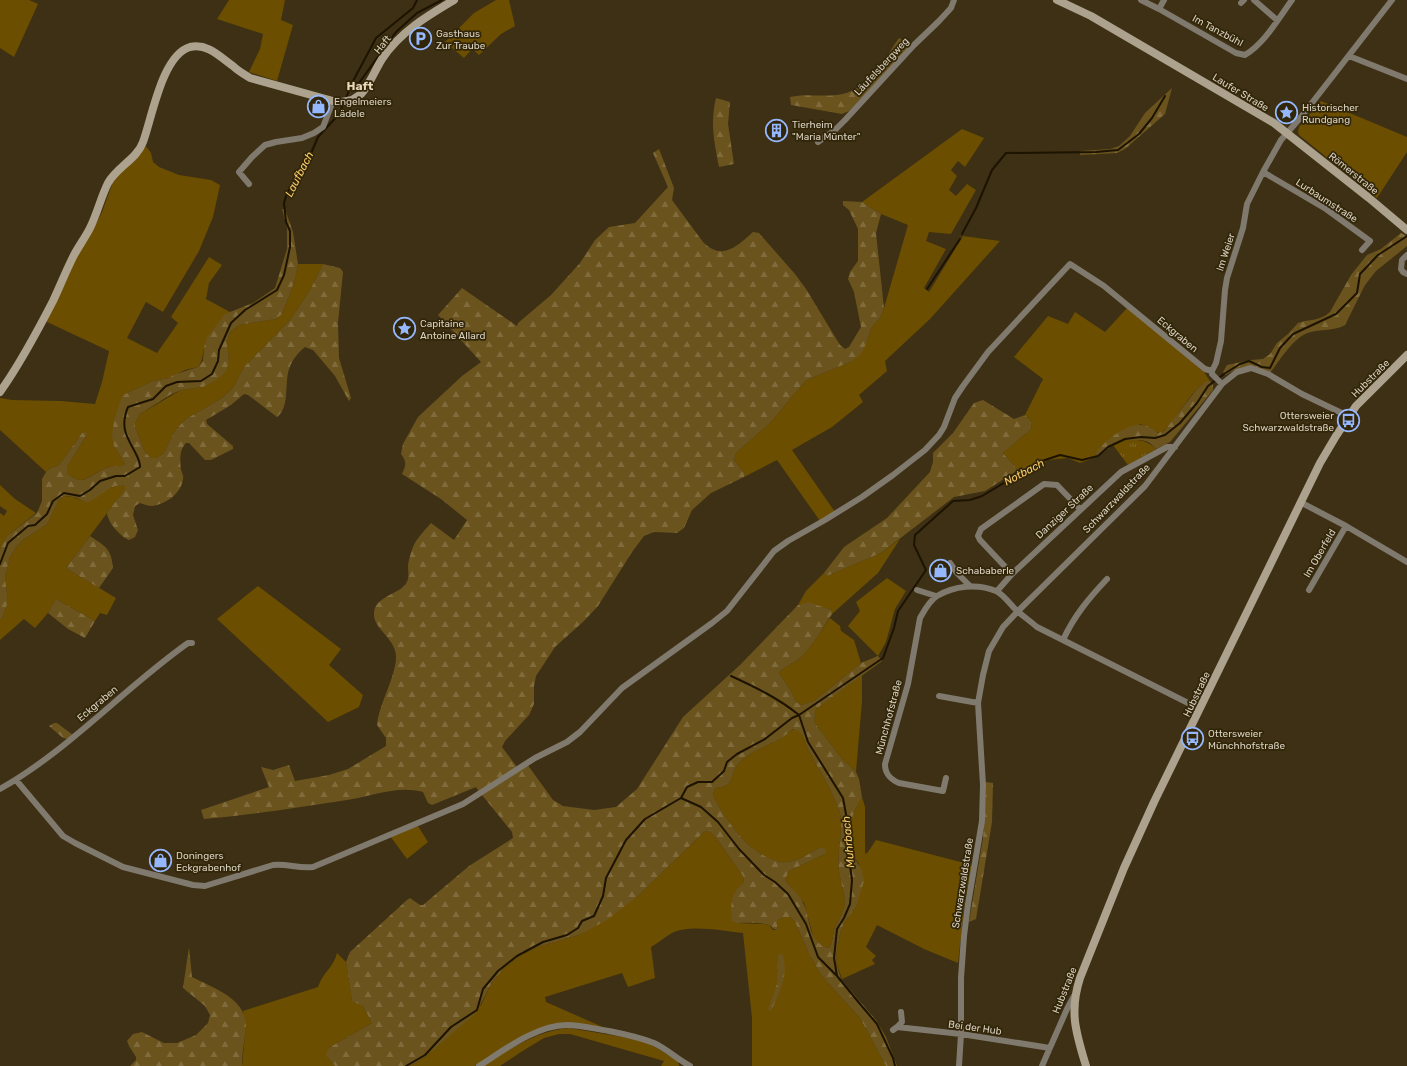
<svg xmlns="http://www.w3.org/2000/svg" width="1407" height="1066" viewBox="0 0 1407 1066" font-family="Rubik,sans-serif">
	<defs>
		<pattern id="forest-firs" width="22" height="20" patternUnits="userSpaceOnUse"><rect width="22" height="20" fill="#6b531d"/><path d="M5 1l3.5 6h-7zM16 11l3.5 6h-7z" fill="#806b3c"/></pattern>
		<pattern id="park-tufts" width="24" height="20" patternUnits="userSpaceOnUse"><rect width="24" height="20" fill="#6c4e00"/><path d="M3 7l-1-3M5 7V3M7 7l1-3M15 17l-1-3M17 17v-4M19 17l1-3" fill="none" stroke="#806624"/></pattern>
	</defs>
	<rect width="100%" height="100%" fill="#3d3014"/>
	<!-- grass -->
	<path fill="#6c4e00" d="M0,0H29L38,4L14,57L0,48Z
		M229,0H285L281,20L293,25L277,81L249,72L260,49L263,34L217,19Z
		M496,0H509L515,26L501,34L479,55L472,49L464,58L445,42L474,13Z
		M1321,101L1407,137V152L1377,198L1299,135L1298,131L1299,127Z
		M962,129L984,138L965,167L958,161L951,170L957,176L949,190L956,196L967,184L976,190L951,234L929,232L926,241L946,249L924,288L929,292L963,236L1000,241L930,319L885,361L887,371L859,395L863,402L832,427L792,450L835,512L820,521L777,460L744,477L745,474L734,460L736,453L772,421L800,387L807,380L850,362L867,342L871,328L880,318L884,308L908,225L881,214L862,202Z
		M145,145L151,153L153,162L159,167L179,175L211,180L220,185L213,217L199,251L163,312L146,302L127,338L157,353L178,323L171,317L209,257L222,265L209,283L206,299L230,312C221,318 209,336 205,346C201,354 205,358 198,367L185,370L169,378L153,381L125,394L114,446L125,464L123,466C117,467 110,466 104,469C88,475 84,488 67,473V467L86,436V433H82L59,465L51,468L46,472L0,430V398L12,400L61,401L95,404L102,382L109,351L45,321L76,257L93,230L102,212L114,179Z
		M298,264H323L310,290L290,320L244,367L233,388L222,398L186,419L176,429L163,454L156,458H151L145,452L135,427V423L140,414L181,390L203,387L229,361L227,341L230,332L239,325L276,319L282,314L295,280Z
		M1128,307L1204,372L1210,381C1195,382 1175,423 1161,433C1154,432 1147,426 1140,424L1096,452L1097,457L1080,463L1068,458L1048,460L1024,474L1018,470L1003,453L1031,429L1032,422L1025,415L1043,379L1014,357L1048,316L1068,324L1075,312L1105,332Z
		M0,485L15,499L36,513L7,536L0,549V513L4,516L7,511L0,506Z
		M120,485L125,486V489L66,568L116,598L107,615L100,613L95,621L56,599L48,613L35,628L24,619L0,640V619L2,618L8,602L5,577L10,557L17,546L23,540L47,524L59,500L64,496L73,497L85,502L91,500L105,489Z
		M900,539L878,573L832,614V610L829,609L808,603L798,605L806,591L824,573L827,576L881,553Z
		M887,578L906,591L895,609L886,642L878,656L848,626L860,611L856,602Z
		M258,586L341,649L329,665L363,695L359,707L328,722L217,619Z
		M830,618L840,626L841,631L854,640L861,663L814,701L801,705L796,702L791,691L779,673C784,666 793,664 799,659C812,647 820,632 830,618Z
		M862,675V701L856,772L842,759L814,722L816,709Z
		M794,729C805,732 805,744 810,753C820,772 832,790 839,810C845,829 836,851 839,871C840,881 847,898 844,907C842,915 837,922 834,930C833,936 832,942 830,947L827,948L819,945L814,939L804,903L787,883L785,880L789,871L825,854L819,848C808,854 794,864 781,862C771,861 759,853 751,847C741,840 719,809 714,797C713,794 714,791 715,788C737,786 728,777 738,764C748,752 765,747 778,740C783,736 788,733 794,729Z
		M862,797L865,807V854L868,852L876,840L972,865L965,900L958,963L924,949L877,925L866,947L876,956L872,960L875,964L842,979L836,962L837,950L841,930L844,923L856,907L859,864L852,853L850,845L851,822L855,810Z
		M418,826L428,842L407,859L390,836Z
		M707,831L714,835L743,876L744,882L735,892L731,917L736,923L764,924L769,925L773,930H777L778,920L783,917H790L795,922L810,955L821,975L860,1018L886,1066H752V1018L743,933C722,931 691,924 672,933C665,937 658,943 651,947L655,978L628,987L622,973L545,997L546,1002L605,1028L550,1025L475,1066H410L425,1057L481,1005L491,984L504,968L521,955L538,947L579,935L639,895L704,832Z
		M337,953L346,962L352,1000L363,1006L372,1023L330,1047L328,1058L335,1066H242L246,1025L243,1011L318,987C323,972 334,967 337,953Z
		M569,1028L635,1039L650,1044L678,1061L679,1066H661L664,1061L570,1034H559L544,1038L521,1052L500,1066H482C510,1049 536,1031 569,1028Z"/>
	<!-- forest -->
	<path fill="url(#forest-firs)" fill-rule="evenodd" d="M899,38L912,45L849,111L842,114L791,105L790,97C806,93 820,97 836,95C868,92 882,62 899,38Z
		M1172,88L1165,114L1125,149L1117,153L1080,155V151L1110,149L1119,146L1130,136L1145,113Z
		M716,98L730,102L728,124L734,164L719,167C714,141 710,124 716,98Z
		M659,149L674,188L672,200L703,242C722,261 736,247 753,232L759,233L795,274L806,289L840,345L845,349L849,347L861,327L854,292L848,279L850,272L858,261V229L849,210L843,205V201L862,202L881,214L876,233L884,308L880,318L871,328L867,342L861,354L850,362L807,380L800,387L772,421L736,453L734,460L745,474L744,477L711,493L692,510L684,528L677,533L654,532L644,536L632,552L598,606L584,621L555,647L536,676L534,686V704L529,715L505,741L502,747L517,767L480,793L476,787L432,805L428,803L423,792C398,785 372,796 347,800C300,807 252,815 204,819L201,810L269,787L261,767L273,770L289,765L295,781L329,775L348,769L386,746V738L377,725C379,703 397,675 396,655C394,637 373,629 374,613C375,597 396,595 405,585C410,579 408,572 408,565C409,559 411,552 413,547C416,539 425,530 431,523L454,540L467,520L441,499L402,474C406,465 407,462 401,454L403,444L418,417L462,376L481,362L438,315L462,288L517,326L518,323L551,295L580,263L595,240L609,227L635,223L668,187L653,153Z
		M282,209H285L293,232L298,264L295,280L282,314L276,319L239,325L230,332L227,341L229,361L226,371L219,378L203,387L181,390L170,395L140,414L135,423V427L145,452L151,458H156L163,454L176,429L186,419L222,398L233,388L244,367L290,320L310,290L323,264L340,268L343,272L338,323L339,358L351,398L349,401L335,376L313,350L305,347C297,353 290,363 288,373C285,386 289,409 277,417L248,395L244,394L231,405L206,420L207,424L233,446V449L211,460H205L189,443H186C179,450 180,461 181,470C182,473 184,476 183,479C181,494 166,504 152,506C148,506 144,504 140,503L135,506L133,515L138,530L135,537L129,540C120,536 108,523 107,513L125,489V486C107,482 97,503 85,502C81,501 77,497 73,497C70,496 67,496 64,496L59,500L47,524L23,540L17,546L10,557L5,577L8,602L2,618L0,619V549L3,543L7,536L37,513L42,501V479L46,472L51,468L59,465L82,433L87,432L86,436L67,467V473C84,488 89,475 104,469C110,466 116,467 123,466L125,464L114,446L112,436L114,421L121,399L125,394L153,381L169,378L173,375L198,367L203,361L204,347L207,338L224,315L230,312L253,303L275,288L287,249V228Z
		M1401,233L1407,236V246L1376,271L1365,285L1345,325C1334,331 1323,329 1311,332C1295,335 1280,360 1270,373C1247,365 1247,364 1225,375L1223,372L1227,365L1251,360L1263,359L1270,354L1277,343L1288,334L1298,323C1310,319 1320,321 1330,312L1351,275L1367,255L1381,249Z
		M1206,381H1210L1213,385V390L1170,442L1156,449L1149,442L1141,440H1126L1113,445L1097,457L1096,452C1104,442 1127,423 1141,425C1147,425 1153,429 1158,433L1164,431L1197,389Z
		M983,400L1014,419L1025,415L1032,422L1031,429L1003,453L1018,470L985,491L954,497L881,553L827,576L824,573L844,547L887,518L930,472L933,462V453L953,433L974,403Z
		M90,536C106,547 111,548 113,568L99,588L66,568Z
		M56,599L95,621L85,638L68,629L48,613Z
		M808,602L832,610V614C822,629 813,646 800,658C793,664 784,666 779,673L791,691L796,702L801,705L814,701L861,663L878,656L882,661L816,709L814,722L842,759L856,772L859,779L862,797L855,810L851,822L850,845L852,853L862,871L864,881L856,907L844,923L841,930L837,950L836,962L841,979L845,984L876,1020L886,1037L897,1066H886L860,1018L821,975L810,955L795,922L790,917H783L778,920L777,930C772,929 773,927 769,925C763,922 743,923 736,923L732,921C730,914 731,899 735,892C737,888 741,885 744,882L743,876L714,835L707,831L704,832L639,895L607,920L579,935L538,947L521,955L504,968L491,984L476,1013L425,1057L410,1066H335L328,1058L326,1054L330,1047L372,1023L363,1006L352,1001L346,962L350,952L407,900L410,898L420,905H423L469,866L513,838L512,832L482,795L527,764L553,800L563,806L594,810L616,807L637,789L683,717L740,665L798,605ZM793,729C805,732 805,744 810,753C820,772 832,790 839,810C845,829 836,851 839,871C840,881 847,898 844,907C842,915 837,922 834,930C833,936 832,942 830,947L827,948C806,939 812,920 803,903C800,895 792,889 787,883L785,880L789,871L825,854L826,850L823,848H819C808,854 794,864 781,862C772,861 759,853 751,847C741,840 719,809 714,797C713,794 714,791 715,788C737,786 728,777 738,764C748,752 765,747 778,740C783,737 788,733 793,729Z
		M54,723H57L73,735L68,739L63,738L49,726Z
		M986,782L993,783L992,822L976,919L969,922L983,838Z
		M189,947L192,977C213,988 246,998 246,1026C245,1039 242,1053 242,1066H130L136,1060V1057L129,1046L127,1041L133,1034L142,1032L164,1043H177L196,1035L208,1023L210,1015L205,1006L183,988Z
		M782,954C790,973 779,993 771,1011L768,1010L777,984L778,955Z"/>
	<!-- park -->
	<path fill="url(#park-tufts)" d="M1126,440C1140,440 1145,439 1156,449L1128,465L1113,445Z"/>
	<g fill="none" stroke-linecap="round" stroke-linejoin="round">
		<!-- stream -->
		<path stroke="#1d1301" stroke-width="2" d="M352,83H359L396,32L417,13L442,0
			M346,98L352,83L376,38L413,8L417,0
			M962,234L976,208L992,170L1006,153L1096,152L1118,150L1139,134L1152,118L1165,96
			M927,289L960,239
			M0,564L8,543L28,526L35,525L47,514L53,501L64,493L80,496L90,490L100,481L116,476H125L140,467C140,461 138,458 135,452C126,436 120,426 128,407L153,399L166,386L177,382L201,381L212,374L218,361L219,350L231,323L245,310L277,290L284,275L290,247V231L286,222L284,203L287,193L309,158L318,137L340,113L343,104
			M731,676C755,687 778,698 799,715
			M799,715L808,742L843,798L848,825V851L852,880L850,904L844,918L837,929L834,958L837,976L860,1004L877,1024L893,1058L895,1066
			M681,798L701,807L718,822L739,849L764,875L775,882L788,894L806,924L818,957L836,975
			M406,1066L425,1055L451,1027L477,1010L483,989L498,971L517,956L543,942L567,935L578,928L582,921L594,916L603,896L606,878L626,840L645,819L681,798L687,787L698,782H712L724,771L727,762L737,754L765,739L792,718L799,715L883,658L894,628L898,611L926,570L914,545L915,535L953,501L970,500L982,496L1039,462L1060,455L1082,460L1098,456L1108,447L1125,439L1141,437L1155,438L1165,435L1180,423L1197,403L1208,386L1224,374L1240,364L1249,361L1262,367L1270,368L1280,348L1293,334L1336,314L1357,293L1360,274L1378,255L1407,236"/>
		<!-- minor -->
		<path stroke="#80796d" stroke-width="6" d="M1141,0L1159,9L1236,53L1245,55C1265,43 1278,19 1292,0
			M1254,0L1277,20
			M1241,3L1244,0
			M1159,9L1164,0
			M1349,56L1407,79
			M818,142L835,130L845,120L914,45L939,21L951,8L954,0
			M1263,172L1326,209L1370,241L1362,250
			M249,184L239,172L252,157L265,145L276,142L302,138L314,133L323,127L333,101
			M1407,255L1402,260L1401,269L1403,272L1407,274
			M1222,384L1212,374V371L1216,363L1221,341L1225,290L1227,278L1243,228L1247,204L1263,172L1281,140L1301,117L1392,0
			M1300,502L1346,526L1407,562
			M950,563L957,573L970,586
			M1012,574L980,540L978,536L981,529L1044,484L1057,485L1080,509
			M917,590L936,596
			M1309,590L1346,526
			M997,591L1012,574L1121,472L1167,447H1175
			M1063,640C1074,616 1089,598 1107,579
			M939,696L978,703
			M946,778L943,791L899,783C890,779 885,774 885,764L908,684L920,618C924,611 929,601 937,596C954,586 977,583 996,591C1003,594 1010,604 1016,610C1023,616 1030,621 1037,627L1200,709
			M16,780L63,836L75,843L123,867L193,885L205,886L273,865C286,863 299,869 313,867L463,804L535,758L567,742L580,732L622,688L712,623L727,611L774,551L788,541L825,520L862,497L893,475L925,450L939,435L944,427L955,398L963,386L988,352L1070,264L1104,286L1205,369L1212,371
			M0,789C69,750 123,689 188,643H192
			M897,1027L902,1022L901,1012
			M893,1030L897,1027L961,1034L1050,1048
			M479,1066C504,1050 537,1025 567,1025C581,1025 596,1029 609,1031C624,1034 639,1037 654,1043C667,1049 677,1059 690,1066
			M959,1066L961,1034V978L964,936L968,904L982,821L983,785L978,703L983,675L989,651L1003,627L1018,611L1145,486L1222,384L1237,372L1251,368L1268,374L1302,394L1348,416
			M1042,1066L1067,1009L1074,996"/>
		<!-- secondary -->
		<path stroke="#aca28d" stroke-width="8" d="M1057,0L1091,16L1274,123L1369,198L1407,230
			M0,392C20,364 37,332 53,301C60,286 66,271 73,257C78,247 85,238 90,228C97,214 101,197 108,183C117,167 137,159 143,142C152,118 162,55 190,47C208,43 220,57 233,66C238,71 244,74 250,78L333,101L342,102L352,100L361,94C370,84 375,70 382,59C400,32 427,16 454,0
			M1086,1066C1076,1033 1069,1012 1080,978L1124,868L1154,802L1320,463L1336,436L1356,406L1407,355"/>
	</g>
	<!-- icons -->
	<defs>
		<symbol id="parking-ring" viewBox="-11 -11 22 22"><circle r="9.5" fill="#322609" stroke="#94b7fd" stroke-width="1.5"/><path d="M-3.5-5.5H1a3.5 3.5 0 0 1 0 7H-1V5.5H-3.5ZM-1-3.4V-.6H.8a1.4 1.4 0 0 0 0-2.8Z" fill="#94b7fd"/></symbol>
		<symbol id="shop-ring" viewBox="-11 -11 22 22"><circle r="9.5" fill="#322609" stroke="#94b7fd" stroke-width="1.5"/><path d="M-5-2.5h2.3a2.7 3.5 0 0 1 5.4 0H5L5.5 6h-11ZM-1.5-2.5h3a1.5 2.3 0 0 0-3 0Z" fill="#94b7fd"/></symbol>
		<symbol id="sight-ring" viewBox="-11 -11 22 22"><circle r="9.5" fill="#322609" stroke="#94b7fd" stroke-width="1.5"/><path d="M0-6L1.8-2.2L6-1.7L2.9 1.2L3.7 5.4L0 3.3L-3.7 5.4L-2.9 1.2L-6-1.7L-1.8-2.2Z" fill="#94b7fd"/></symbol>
		<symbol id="building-ring" viewBox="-11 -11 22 22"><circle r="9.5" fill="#322609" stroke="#94b7fd" stroke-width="1.5"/><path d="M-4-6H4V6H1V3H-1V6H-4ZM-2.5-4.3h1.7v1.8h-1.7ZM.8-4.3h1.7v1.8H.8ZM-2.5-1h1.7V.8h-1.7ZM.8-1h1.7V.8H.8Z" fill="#94b7fd"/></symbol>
		<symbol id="bus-ring" viewBox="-11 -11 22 22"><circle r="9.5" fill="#322609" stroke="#94b7fd" stroke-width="1.5"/><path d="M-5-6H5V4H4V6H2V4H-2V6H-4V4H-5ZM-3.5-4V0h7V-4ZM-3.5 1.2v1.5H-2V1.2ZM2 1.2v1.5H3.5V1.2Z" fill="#94b7fd"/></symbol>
	</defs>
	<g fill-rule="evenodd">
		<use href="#parking-ring" x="408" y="26" width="25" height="25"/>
		<use href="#shop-ring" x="306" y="94" width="25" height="25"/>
		<use href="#sight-ring" x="1274" y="100" width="25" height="25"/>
		<use href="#building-ring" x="764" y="118" width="25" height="25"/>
		<use href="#sight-ring" x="392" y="316" width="25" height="25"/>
		<use href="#bus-ring" x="1336" y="408" width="25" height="25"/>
		<use href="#shop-ring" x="928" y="558" width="25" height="25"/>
		<use href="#bus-ring" x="1180" y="726" width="25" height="25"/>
		<use href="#shop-ring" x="148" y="848" width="25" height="25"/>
	</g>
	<g text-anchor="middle" stroke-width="3.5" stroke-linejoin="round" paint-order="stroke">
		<!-- street labels -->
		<g font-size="10" fill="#d9d1c2" stroke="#322609">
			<text transform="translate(1218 30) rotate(28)" y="4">Im Tanzbühl</text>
			<text transform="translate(382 44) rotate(-51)" y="4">Haft</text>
			<text transform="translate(881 66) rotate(-47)" y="4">Läufelsbergweg</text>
			<text transform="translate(1241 92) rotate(31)" y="4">Laufer Straße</text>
			<text transform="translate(1354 173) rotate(39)" y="4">Römerstraße</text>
			<text transform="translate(1327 200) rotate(33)" y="4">Lurbaumstraße</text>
			<text transform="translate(1225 252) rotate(-72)" y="4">Im Weier</text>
			<text transform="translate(1178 334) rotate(40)" y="4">Eckgraben</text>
			<text transform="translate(1370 378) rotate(-45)" y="4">Hubstraße</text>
			<text transform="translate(1116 498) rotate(-46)" y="4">Schwarzwaldstraße</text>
			<text transform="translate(1064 511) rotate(-43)" y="4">Danziger Straße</text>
			<text transform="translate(1319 553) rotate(-60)" y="4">Im Oberfeld</text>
			<text transform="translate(1196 694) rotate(-64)" y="4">Hubstraße</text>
			<text transform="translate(97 703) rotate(-40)" y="4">Eckgraben</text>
			<text transform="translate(888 717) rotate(-75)" y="4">Münchhofstraße</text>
			<text transform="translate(962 883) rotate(-81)" y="4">Schwarzwaldstraße</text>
			<text transform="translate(1064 990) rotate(-68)" y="4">Hubstraße</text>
			<text transform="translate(975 1027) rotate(8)" y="4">Bei der Hub</text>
		</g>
		<!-- poi labels -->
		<g font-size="10" fill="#d9d1c2" stroke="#322609" text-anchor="start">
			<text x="436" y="37">Gasthaus<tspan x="436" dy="12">Zur Traube</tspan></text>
			<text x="334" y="105">Engelmeiers<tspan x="334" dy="12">Lädele</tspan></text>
			<text x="1302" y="111">Historischer<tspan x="1302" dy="12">Rundgang</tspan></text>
			<text x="792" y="128">Tierheim<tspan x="792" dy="12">"Maria Münter"</tspan></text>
			<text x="420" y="327">Capitaine<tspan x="420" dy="12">Antoine Allard</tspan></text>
			<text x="1334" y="419" text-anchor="end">Ottersweier<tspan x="1334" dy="12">Schwarzwaldstraße</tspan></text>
			<text x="956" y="574">Schababerle</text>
			<text x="1208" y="737">Ottersweier<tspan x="1208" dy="12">Münchhofstraße</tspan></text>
			<text x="176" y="859">Doningers<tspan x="176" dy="12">Eckgrabenhof</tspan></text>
		</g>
		<!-- water labels -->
		<g font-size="11" font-style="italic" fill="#fccd6c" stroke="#322609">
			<text transform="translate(299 174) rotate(-63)" y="4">Laufbach</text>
			<text transform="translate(1024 472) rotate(-28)" y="4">Notbach</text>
			<text transform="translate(848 842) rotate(-95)" y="4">Muhrbach</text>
		</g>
		<!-- quarter labels -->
		<g font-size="12" font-weight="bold" fill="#e9d9b9" stroke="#322609">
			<text x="360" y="90">Haft</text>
		</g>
	</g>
</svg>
